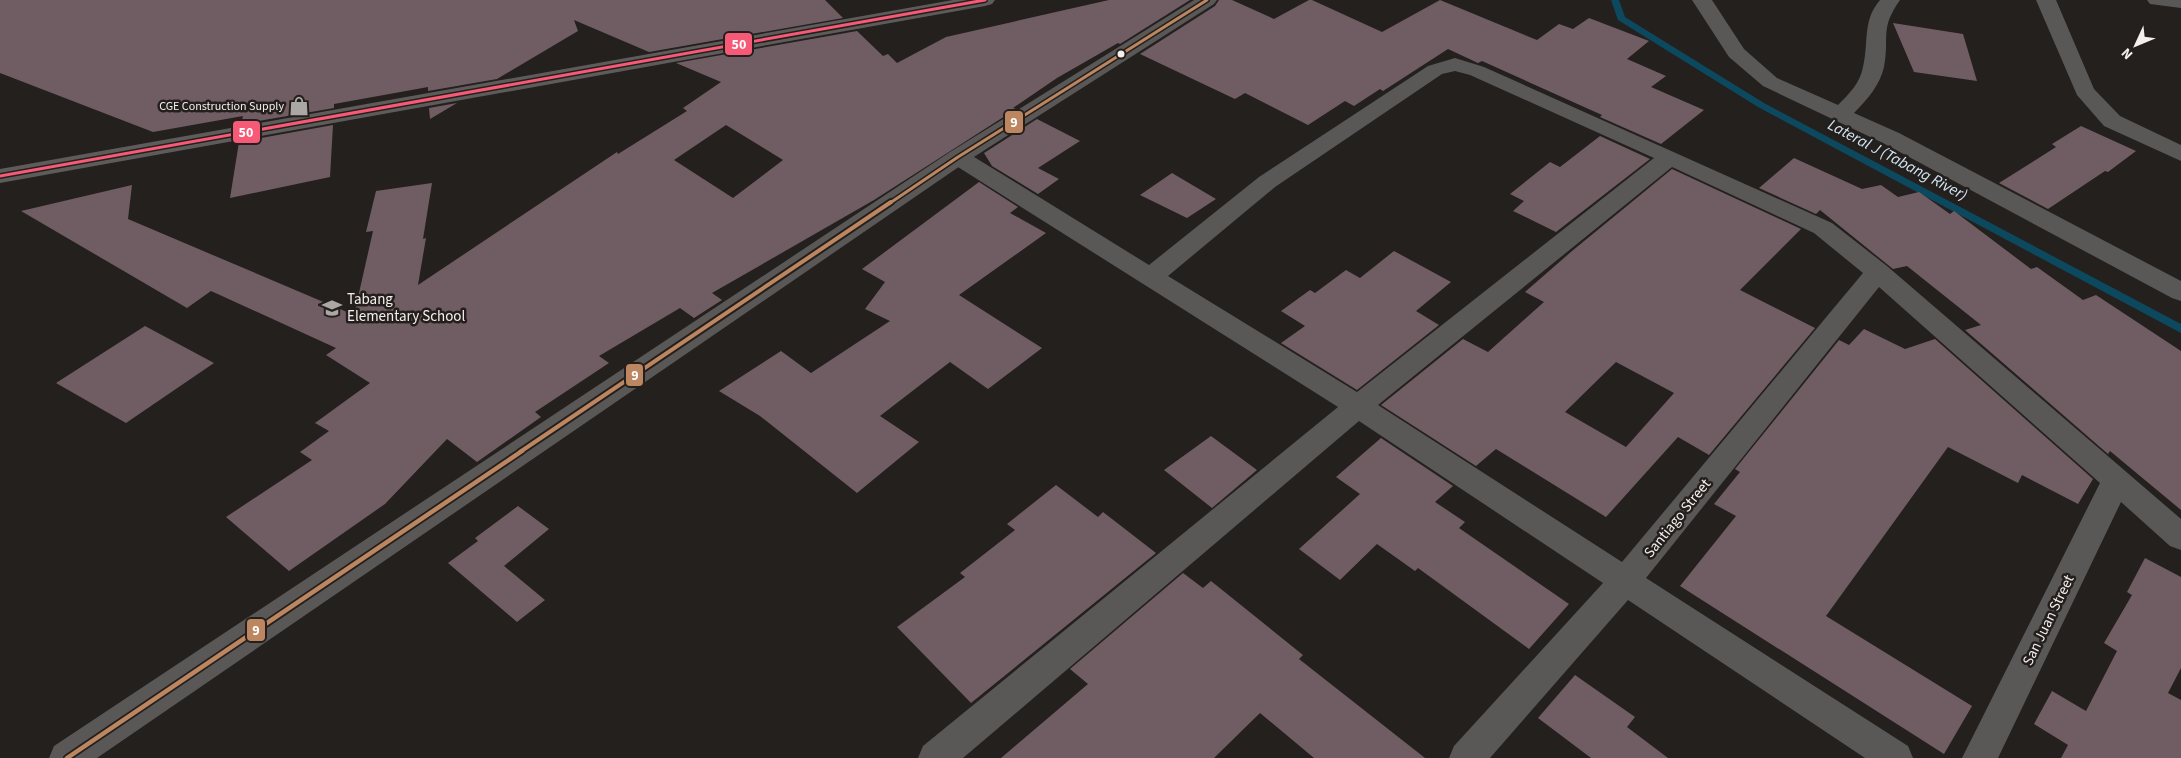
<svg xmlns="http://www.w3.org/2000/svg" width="2181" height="758" viewBox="0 0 2181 758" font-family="'Source Sans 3',sans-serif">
	<rect width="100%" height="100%" fill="#23201e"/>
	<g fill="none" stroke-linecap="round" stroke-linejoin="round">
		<!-- stream -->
		<path fill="#0d495e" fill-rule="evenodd" d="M1611,0H1619L1625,17L1764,103L2181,324V333L1758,107L1618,20Z"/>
	</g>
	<!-- building -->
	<path fill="#705d63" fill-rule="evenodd" d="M0,0H825L843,18L649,52L574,20L578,31L497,79L428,91V87L334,104V108L241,124L243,116L153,132L0,73Z
		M1109,0H1190L1120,44L1118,43L1057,78L1013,108L1016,109L874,200L712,293L722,300L694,318L680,308L599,356L609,363L535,412L541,417L477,462L447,439L385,504L289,571L226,517L312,460L300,452L329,431L315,423L370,383L326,355L336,348L211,291L187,308L21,211L132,185L128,219L354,315L373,231L366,232L376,191L432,183L423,239L426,238L418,285L617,152L618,154L687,111L683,108L721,82L676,63L857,31L883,56L888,54L897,63L946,37ZM726,125L783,160L733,198L674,160Z
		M1219,0H1232L1274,19L1309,0H1312L1382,32L1440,0L1537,40L1559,24L1573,29L1589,18L1649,41L1627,59L1666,76L1651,87L1704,110L1661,144L1600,117L1602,115L1482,61L1478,63L1448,49L1383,91L1380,89L1354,106L1345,101L1308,125L1245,93L1235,99L1140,54L1215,6Z
		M1893,23L1963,34L1977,81L1914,72Z
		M457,103L430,119L429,108Z
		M1037,119L1080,141L1038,168L1059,179L1038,194L992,166L984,153Z
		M333,125L330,177L230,198L239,142Z
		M2081,126L2136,151L2108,172L2105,171L2048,209L1999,183L2056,147L2052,144Z
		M1600,136L1650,159L1556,232L1513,211L1524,201L1510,194L1550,162L1560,167Z
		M1794,158L1862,189L1881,185L1898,197L1919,192L1950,214L1954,211L2031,269L2037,267L2083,300L2096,295L2181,351V510L2110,451L2108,454L1965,330L1981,325L1907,266L1893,269L1820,210L1816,214L1759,188Z
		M1672,169L1801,229L1740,290L1815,328L1709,455L1678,437L1606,517L1496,449L1476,466L1381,405L1463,339L1488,352L1544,302L1525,292L1572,251ZM1616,362L1674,393L1626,447L1565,412Z
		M1172,173L1216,199L1187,218L1140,195Z
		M979,182L1018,207L1010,213L1046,233L959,295L1042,348L988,389L950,362L880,416L919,442L857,493L760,416L719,391L781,351L811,373L890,321L865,309L885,282L862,269Z
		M1394,251L1451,282L1416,311L1439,325L1357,390L1281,343L1305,326L1281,311L1310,290L1315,293L1346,270L1360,278Z
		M145,326L214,363L126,423L56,383Z
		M1864,329L1905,349L1935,339L2093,479L2078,504L2022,475L2018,483L1948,447L1826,616L1972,706L1944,754L1680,586L1736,516L1714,504L1740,472L1735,469L1839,340L1849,345Z
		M1211,436L1257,470L1212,508L1164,470Z
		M1381,438L1453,486L1435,502L1465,522L1459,528L1569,604L1529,649L1418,568L1415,571L1377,544L1340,580L1299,549L1360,494L1336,477Z
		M1056,485L1098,517L1103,512L1156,553L971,703L897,627L965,577L960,573L1015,530L1007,524Z
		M518,506L549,529L504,566L545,600L517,622L448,563L478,541L475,538Z
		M2145,558L2181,577V668L2168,693L2181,700V758H2061L2068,745L2034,724L2052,691L2086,711L2117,651L2104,643L2132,595L2127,592Z
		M1183,573L1203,588L1211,581L1303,655L1299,659L1425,758H1314L1260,713L1214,758H1001L1088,684L1070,669Z
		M1575,675L1635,717L1627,727L1668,758H1591L1538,718Z"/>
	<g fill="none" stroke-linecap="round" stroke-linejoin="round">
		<!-- minor -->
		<path fill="#595857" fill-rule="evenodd" d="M1692,0H1712L1744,49L1777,78L1838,105C1849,94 1860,83 1863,67C1869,42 1862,21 1880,0H1900C1879,30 1890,36 1884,67C1880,85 1867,100 1854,113L1899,133L2181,281V301L2172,298L1883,143L1763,86L1729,57Z
			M2036,0H2056L2094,89L2120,116L2181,145V161L2104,126L2077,95Z
			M2147,0H2181V8L2150,4Z
			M1455,58L1484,67L1832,223L1887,266L2181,519V550L2170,546L2121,502L1998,758H1962L2100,483L1879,287L1646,578L1908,746L1913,758H1865L1628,600L1490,758H1449L1454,746L1603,583L1359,421L963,758H918L923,746L1338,407L950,162L947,157L950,152L958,150L966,152L1149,265L1259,177L1428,66ZM1455,71L1470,75L1654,158L1357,392L1168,276L1275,187L1442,74ZM1672,167L1814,233L1863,273L1622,562L1378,405Z"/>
		<!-- tertiary -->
		<path fill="#595857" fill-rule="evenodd" d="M1194,0H1217L1214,4L966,162L97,758H49L54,746L950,152Z"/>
		<!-- trunk -->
		<path fill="#5e5c5b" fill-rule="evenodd" d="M953,0H995L992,4L985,6L0,183V169Z"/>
		<defs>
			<path id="bus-1" d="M0,176L985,0"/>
			<path id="bus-2-far2" d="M890,203L958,157L1207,0"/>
			<path id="bus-2-far1" d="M520,452L891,202"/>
			<path id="bus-2" d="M67,758L522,451"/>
		</defs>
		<!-- bus-1 casing -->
		<use href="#bus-1" stroke="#241f1d" stroke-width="6"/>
		<!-- bus-2-far2 casing -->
		<use href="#bus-2-far2" stroke="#241f1d" stroke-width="6"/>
		<!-- bus-2-far1 casing -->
		<use href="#bus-2-far1" stroke="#241f1d" stroke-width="8"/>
		<!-- bus-2 casing -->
		<use href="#bus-2" stroke="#241f1d" stroke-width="8"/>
		<!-- bus-1 -->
		<use href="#bus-1" stroke="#f75a77" stroke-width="3"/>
		<!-- bus-2-far2 -->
		<use href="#bus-2-far2" stroke="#bb8660" stroke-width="3"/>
		<!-- bus-2-far1 -->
		<use href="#bus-2-far1" stroke="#bb8660" stroke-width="4"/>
		<!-- bus-2 -->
		<use href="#bus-2" stroke="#bb8660" stroke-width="4.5"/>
	</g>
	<!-- icons -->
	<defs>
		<symbol id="shop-bare" viewBox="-9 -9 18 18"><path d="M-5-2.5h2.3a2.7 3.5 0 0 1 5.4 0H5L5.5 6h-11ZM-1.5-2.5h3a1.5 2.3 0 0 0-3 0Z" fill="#aaa7a5" stroke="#241f1d" stroke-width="2.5" paint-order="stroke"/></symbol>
		<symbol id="school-bare" viewBox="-9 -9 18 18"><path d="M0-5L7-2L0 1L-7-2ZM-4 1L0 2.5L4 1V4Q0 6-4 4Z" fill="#aaa7a5" stroke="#241f1d" stroke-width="2.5" paint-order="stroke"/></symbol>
	</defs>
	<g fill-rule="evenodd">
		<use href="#shop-bare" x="285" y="92" width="28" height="28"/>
		<use href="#school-bare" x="318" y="294" width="28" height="28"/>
	</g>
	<!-- markers -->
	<circle fill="#f2efed" stroke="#241f1d" stroke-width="2" cx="1121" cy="54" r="4.5"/>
	<g text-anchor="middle" stroke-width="5" stroke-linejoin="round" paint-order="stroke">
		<!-- far-poi labels -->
		<g font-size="12" fill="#f2efed" stroke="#241f1d" text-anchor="end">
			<text x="284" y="110">CGE Construction Supply</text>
		</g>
		<!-- poi labels -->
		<g font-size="15" fill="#f2efed" stroke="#241f1d" text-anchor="start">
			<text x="347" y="304">Tabang<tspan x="347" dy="17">Elementary School</tspan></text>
		</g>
		<!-- street labels -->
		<g font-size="15" fill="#f2efed" stroke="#241f1d">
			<text transform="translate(1677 518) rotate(-51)" y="5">Santiago Street</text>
			<text transform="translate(2048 620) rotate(-64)" y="5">San Juan Street</text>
		</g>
		<!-- water labels -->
		<g font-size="16" font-style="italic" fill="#d1e9f4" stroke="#241f1d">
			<text transform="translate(1898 159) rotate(28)" y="6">Lateral J (Tabang River)</text>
		</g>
	</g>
	<g stroke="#241f1d" stroke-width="2">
		<rect x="724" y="32" width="29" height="24" rx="5" fill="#f75a77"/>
		<rect x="1004" y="110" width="20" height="24" rx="5" fill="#bb8660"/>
		<rect x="232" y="120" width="29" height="24" rx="5" fill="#f75a77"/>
		<rect x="625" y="363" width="19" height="24" rx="5" fill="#bb8660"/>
		<rect x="246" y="618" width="20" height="24" rx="5" fill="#bb8660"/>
	</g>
	<g font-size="14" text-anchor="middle" font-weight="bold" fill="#fff">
		<text x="739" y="49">50</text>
		<text x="1014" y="127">9</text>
		<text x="246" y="137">50</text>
		<text x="635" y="380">9</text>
		<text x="256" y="635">9</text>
	</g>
	<!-- north arrow -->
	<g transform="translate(2136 45) rotate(226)" stroke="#241f1d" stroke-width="4" paint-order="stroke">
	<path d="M0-4L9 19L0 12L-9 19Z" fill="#f2efed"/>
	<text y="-8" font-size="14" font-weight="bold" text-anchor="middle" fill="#f2efed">N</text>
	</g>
</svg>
